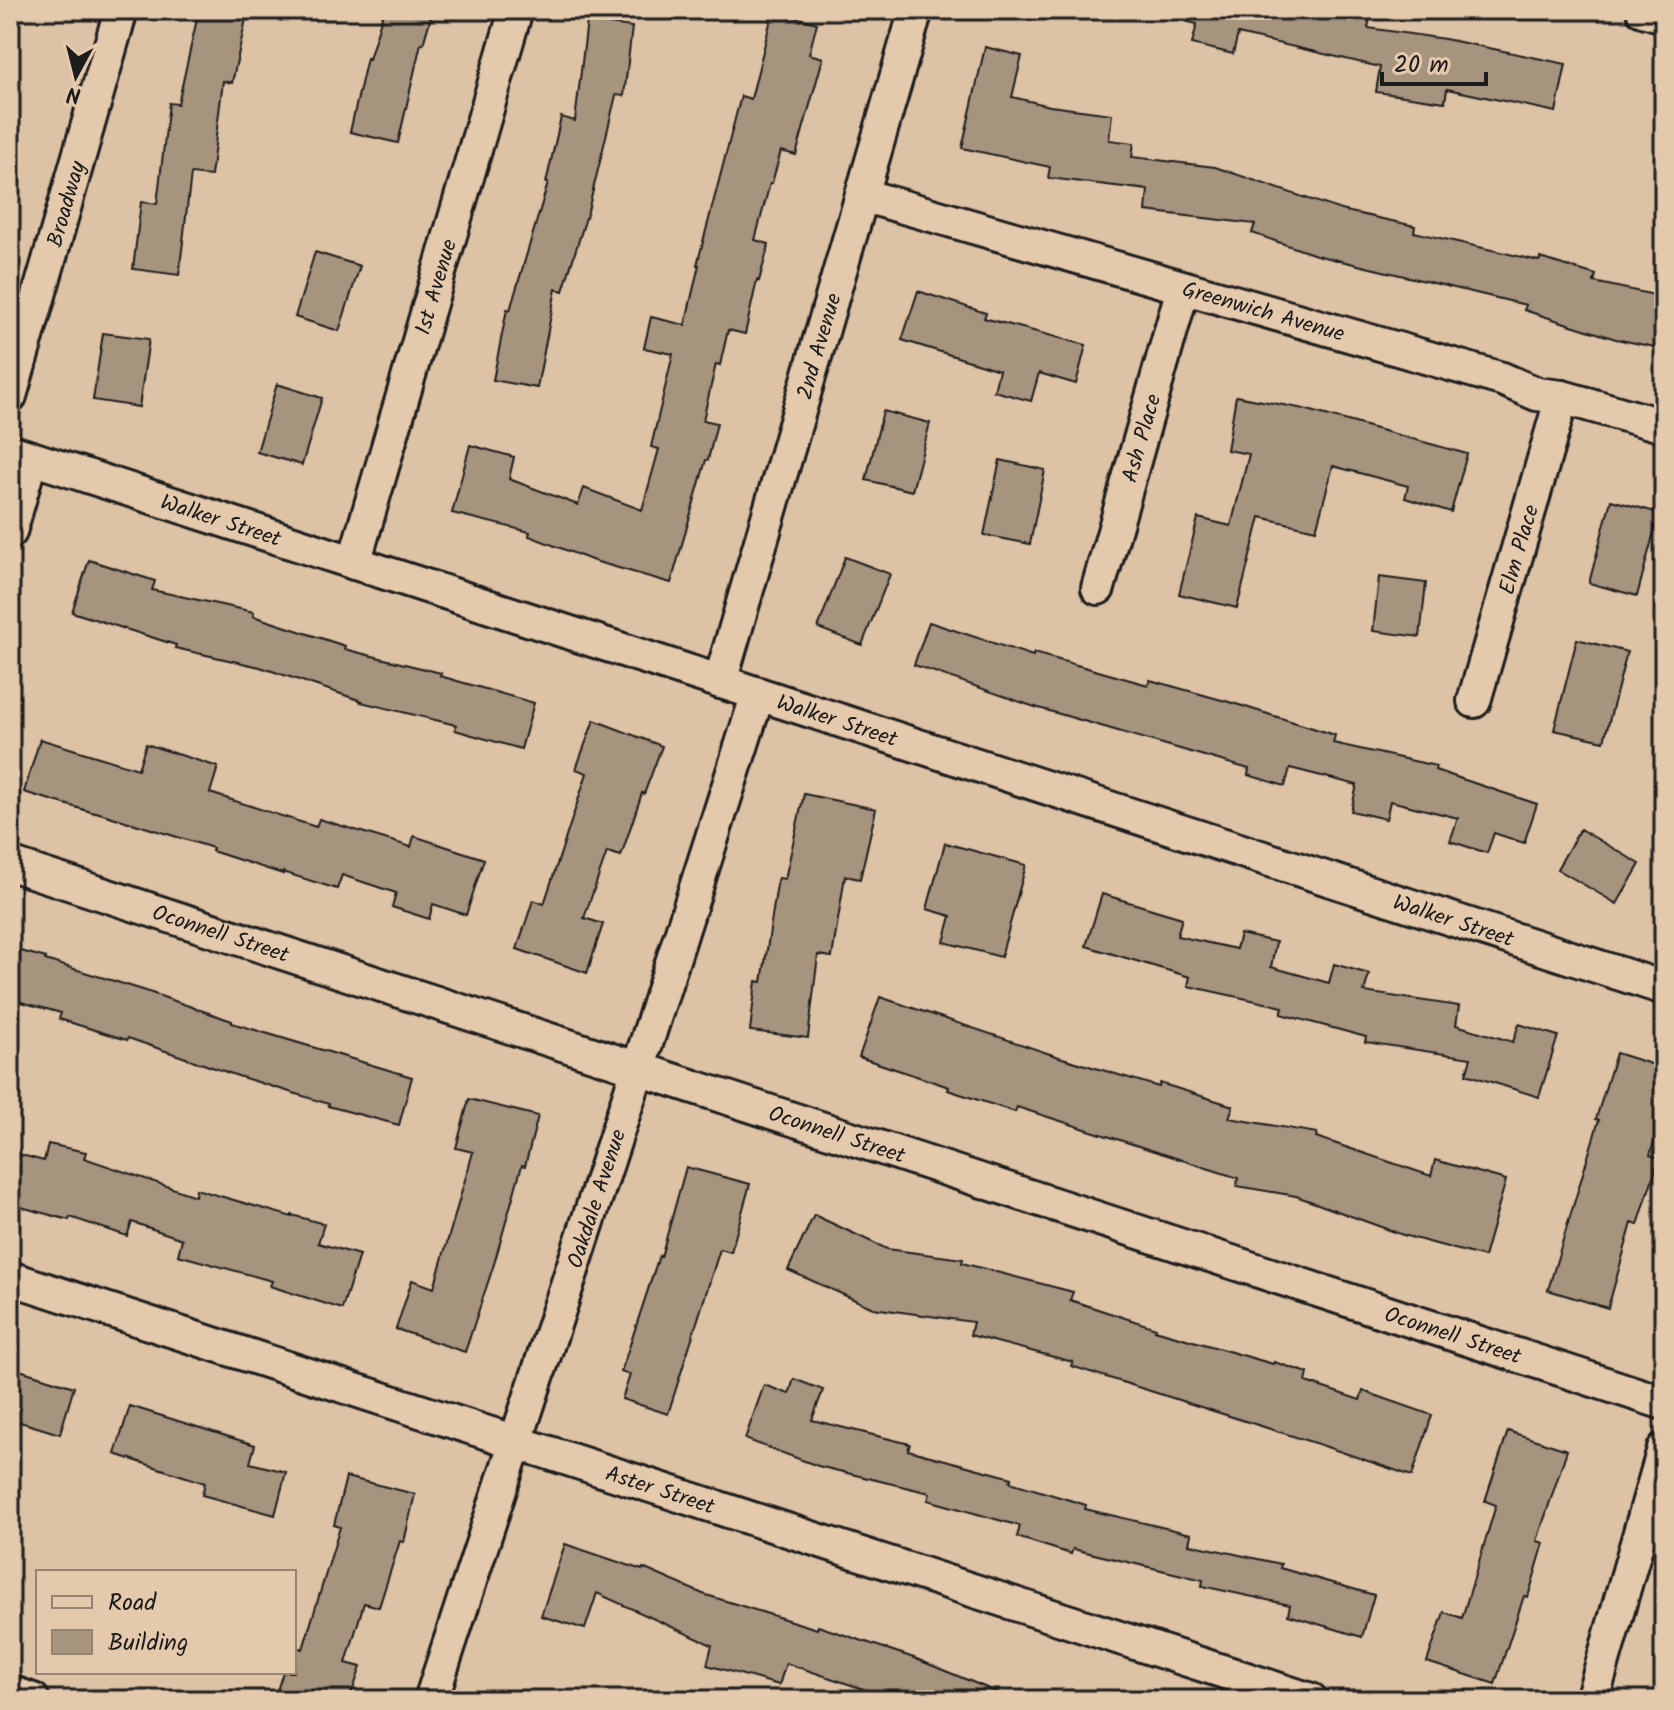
<svg xmlns="http://www.w3.org/2000/svg" width="1674" height="1710" viewBox="0 0 1674 1710" font-family="Kalam,sans-serif">
	<rect width="100%" height="100%" fill="#ddc2a6"/>
	<filter id="ink" filterUnits="userSpaceOnUse"><feTurbulence type="fractalNoise" baseFrequency=".0125" numOctaves="2"/><feDisplacementMap in="SourceGraphic" scale="16" xChannelSelector="R" yChannelSelector="G"/><feConvolveMatrix kernelMatrix="1 2 1 2 8 2 1 2 1" color-interpolation-filters="sRGB"/></filter>
	<g filter="url(#ink)">
		<!-- building -->
		<path fill="#a7947f" stroke="#1c1c1c" stroke-width="2" d="M199,10H248L232,83L223,81L211,176L191,174L179,275L133,269L141,202L157,204L169,103L178,104Z
			M384,10H433L423,44L421,43L398,143L350,132L367,58L369,59Z
			M1186,10H1335L1370,18L1368,28L1445,39L1566,64L1556,112L1447,89L1445,102L1376,92L1380,67L1238,34L1233,54L1192,44L1197,24L1184,21Z
			M773,11L817,23L809,54L823,58L796,155L781,151L772,183H770L755,240L769,244L759,281L757,280L745,334L728,330L720,365L716,364L703,420L717,423L708,460H706L671,583L594,561L529,536L530,532L452,513L470,445L514,457L509,479L578,505L584,488L642,510L659,449L651,447L673,354L644,348L651,317L685,325L699,265H697L741,96L751,99Z
			M587,21L632,27L624,96L616,95L588,211L563,291L556,289L537,388L493,380L507,309L510,310L548,183H546L561,117L575,121Z
			M985,47L1022,56L1012,97L1050,106L1112,114L1109,140L1134,143L1132,157L1215,167L1341,210L1415,226L1414,232L1539,261L1540,258L1596,275L1594,282L1664,297V349L1616,339L1524,310L1526,305L1316,255L1252,233L1255,224L1146,211L1148,190L1048,178L1050,167L962,148Z
			M315,252L360,266L339,331L295,317Z
			M918,291L986,313L984,318L1086,345L1076,384L1039,373L1031,401L994,391L999,370L902,340Z
			M103,333L149,339L139,407L93,400Z
			M277,384L322,398L302,465L257,452Z
			M1236,396L1304,409L1467,454L1451,512L1405,498L1408,486L1333,466L1316,530L1260,517L1237,608L1179,594L1198,518L1231,526L1249,454L1227,450Z
			M883,411L930,423L912,491L866,480Z
			M1000,460L1045,470L1030,544L984,535Z
			M1611,500L1659,513L1637,596L1589,583Z
			M845,557L890,574L862,645L818,628Z
			M89,560L155,581L152,590L254,612L253,616L345,646L344,649L441,673L440,676L534,703L521,749L455,730L456,725L361,702L362,701L260,667L175,648L176,645L72,612Z
			M1379,577L1426,583L1420,637L1373,631Z
			M929,622L1033,656L1034,653L1148,685L1150,680L1236,704L1335,735L1333,743L1436,766L1435,770L1537,804L1524,843L1494,833L1487,853L1450,841L1458,818L1390,801L1386,819L1351,811L1357,785L1290,768L1285,786L1248,775L1249,769L1032,706L914,665Z
			M1577,639L1627,652L1604,741L1554,730Z
			M594,720L662,746L644,794L642,793L621,856L607,852L584,918L603,924L587,973L517,949L533,900L544,904L587,773L576,769Z
			M40,739L138,769L146,744L218,767L210,793L316,827L319,819L411,847L414,836L484,859L466,915L433,904L429,919L392,907L396,893L342,875L337,889L283,872V874L212,851L213,848L96,812L95,813L24,792Z
			M804,794L876,809L860,879L845,876L832,957L818,955L808,1038L750,1031L756,981L762,982L778,878L785,879Z
			M1580,829L1640,864L1617,904L1557,869Z
			M945,843L1026,865L1001,957L944,942L951,916L927,909Z
			M1102,894L1182,918L1177,936L1236,949L1240,934L1276,942L1271,967L1329,983L1334,964L1369,974L1364,992L1459,1006L1456,1025L1513,1042L1519,1024L1558,1036L1539,1097L1466,1074L1471,1058L1365,1042L1366,1037L1281,1014L1283,1007L1188,986L1190,977L1086,946Z
			M10,948L46,958L45,960L143,990L232,1021V1023L412,1077L399,1125L328,1106L329,1104L238,1076L128,1038L127,1040L59,1019L61,1013L10,999Z
			M880,997L1059,1057L1159,1087L1160,1083L1233,1106L1229,1118L1317,1133L1316,1137L1431,1176L1435,1160L1506,1180L1484,1257L1403,1235L1296,1196L1237,1186L1238,1178L1017,1107L1015,1112L948,1090L949,1087L859,1057Z
			M1616,1053L1664,1068V1109L1650,1155L1659,1158L1638,1225L1632,1223L1608,1308L1548,1290L1599,1120L1596,1119Z
			M469,1099L538,1116L525,1166L522,1165L494,1264L465,1352L396,1329L412,1280L434,1288L473,1152L456,1148Z
			M48,1144L86,1152L84,1158L195,1196L196,1189L292,1217V1215L324,1224L318,1243L359,1255L342,1309L270,1286L272,1281L178,1255L182,1239L132,1222L127,1236L70,1217L69,1220L10,1204V1152L44,1161Z
			M686,1167L750,1184L731,1252L720,1249L668,1414L622,1399L630,1375L621,1372L659,1256L661,1257Z
			M814,1215L887,1249L963,1259L962,1263L1073,1292L1070,1300L1156,1328L1155,1330L1273,1364L1274,1362L1308,1373L1306,1382L1360,1400L1363,1391L1432,1415L1412,1476L1321,1445L1071,1366L1073,1362L970,1335L973,1322L873,1308L788,1270Z
			M10,1367L74,1387L60,1434L10,1419Z
			M794,1379L823,1390L812,1420L910,1444L908,1450L1012,1478L1010,1482L1086,1505L1085,1509L1191,1534L1189,1544L1281,1564L1280,1568L1374,1595L1362,1637L1288,1615L1290,1605L1202,1586L1203,1580L1073,1549L1071,1554L1017,1537L1020,1526L928,1500L930,1493L818,1466L745,1439L764,1385L789,1394Z
			M130,1406L255,1445L250,1463L286,1472L275,1515L202,1495L205,1483L115,1454Z
			M1508,1431L1567,1450L1537,1541L1544,1543L1528,1597L1524,1596L1495,1684L1427,1662L1444,1612L1462,1618L1496,1505L1485,1501Z
			M346,1477L415,1494L404,1542L400,1541L379,1607L364,1603L346,1663L361,1667L349,1700H274L283,1672H294V1646L303,1649L340,1527L334,1525Z
			M565,1544L642,1570L643,1568L703,1594L817,1629L818,1626L914,1658L1016,1700H896L786,1663L779,1685L707,1665L712,1645L597,1593L585,1629L541,1616Z"/>
		<g fill="none" stroke-linecap="round" stroke-linejoin="round">
			<defs>
				<g id="minor">
					<path d="M1643,10L1664,16"/>
					<path id="s1" d="M862,195L1502,379L1537,394L1562,397L1664,426"/>
					<path id="s2" d="M10,396L121,10"/>
					<path id="s3" d="M10,451L1664,988"/>
					<path d="M10,532L31,458"/>
					<path id="s4" d="M354,563L516,10"/>
					<path id="s5" d="M1098,588L1183,288"/>
					<path id="s6" d="M720,682L916,10"/>
					<path id="s7" d="M1474,701L1562,397"/>
					<path id="s8" d="M10,864L1664,1403"/>
					<path id="s9" d="M10,1278L1311,1700"/>
					<path d="M10,1692L33,1700"/>
					<path id="s10" d="M431,1700L638,1069L758,694"/>
					<path d="M1592,1700L1664,1449"/>
				</g>
			</defs>
			<!-- minor casing -->
			<use href="#minor" stroke="#1c1c1c" stroke-width="38"/>
			<!-- minor -->
			<use href="#minor" stroke="#e5c9ac" stroke-width="32"/>
		</g>
	</g>
	<g text-anchor="middle" stroke-width="8" stroke-linejoin="round" paint-order="stroke">
		<!-- street labels -->
		<g font-size="22" fill="#1c1c1c" stroke="#e5c9ac">
			<text dy="8" stroke="none"><textPath href="#s2" startOffset="200">Broadway</textPath></text>
			<text dy="8" stroke="none"><textPath href="#s4" startOffset="288">1st Avenue</textPath></text>
			<text dy="8" stroke="none"><textPath href="#s1" startOffset="418">Greenwich Avenue</textPath></text>
			<text dy="8" stroke="none"><textPath href="#s6" startOffset="350">2nd Avenue</textPath></text>
			<text dy="8" stroke="none"><textPath href="#s5" startOffset="156">Ash Place</textPath></text>
			<text dy="8" stroke="none"><textPath href="#s3" startOffset="222">Walker Street</textPath></text>
			<text dy="8" stroke="none"><textPath href="#s7" startOffset="158">Elm Place</textPath></text>
			<text dy="8" stroke="none"><textPath href="#s3" startOffset="870">Walker Street</textPath></text>
			<text dy="8" stroke="none"><textPath href="#s3" startOffset="1518">Walker Street</textPath></text>
			<text dy="8" stroke="none"><textPath href="#s8" startOffset="222">Oconnell Street</textPath></text>
			<text dy="8" stroke="none"><textPath href="#s8" startOffset="870">Oconnell Street</textPath></text>
			<text dy="8" stroke="none"><textPath href="#s10" startOffset="528">Oakdale Avenue</textPath></text>
			<text dy="8" stroke="none"><textPath href="#s8" startOffset="1518">Oconnell Street</textPath></text>
			<text dy="8" stroke="none"><textPath href="#s9" startOffset="684">Aster Street</textPath></text>
		</g>
	</g>
	<!-- margin -->
	<rect width="1674" height="1710" fill="none" stroke="#e5c9ac" stroke-width="40"/>
	<rect x="20" y="20" width="1634" height="1670" fill="none" stroke="#1c1c1c" stroke-width="3" filter="url(#ink)"/>
	<!-- legend -->
	<rect x="36" y="1570" width="260" height="104" fill="#e5c9ac" stroke="#958472" stroke-width="2"/>
	<rect x="52" y="1596" width="40" height="12" fill="#e5c9ac" stroke="#958472" stroke-width="2"/>
	<text x="108" y="1610" font-size="24" fill="#1c1c1c">Road</text>
	<rect x="52" y="1630" width="40" height="24" fill="#a7947f" stroke="#958472" stroke-width="2"/>
	<text x="108" y="1650" font-size="24" fill="#1c1c1c">Building</text>
	<!-- north arrow -->
	<g transform="translate(76 76) rotate(187)" stroke="#e5c9ac" stroke-width="6" paint-order="stroke">
	<path d="M0-6L14 30L0 20L-14 30Z" fill="#1c1c1c"/>
	<text y="-12" font-size="22" font-weight="bold" text-anchor="middle" fill="#1c1c1c">N</text>
	</g>
	<!-- scale -->
	<path d="M1382 72v12h104v-12" fill="none" stroke="#1c1c1c" stroke-width="4"/>
	<text x="1394" y="72" font-size="24" fill="#1c1c1c" stroke="#e5c9ac" stroke-width="6" paint-order="stroke">20 m</text>
</svg>
